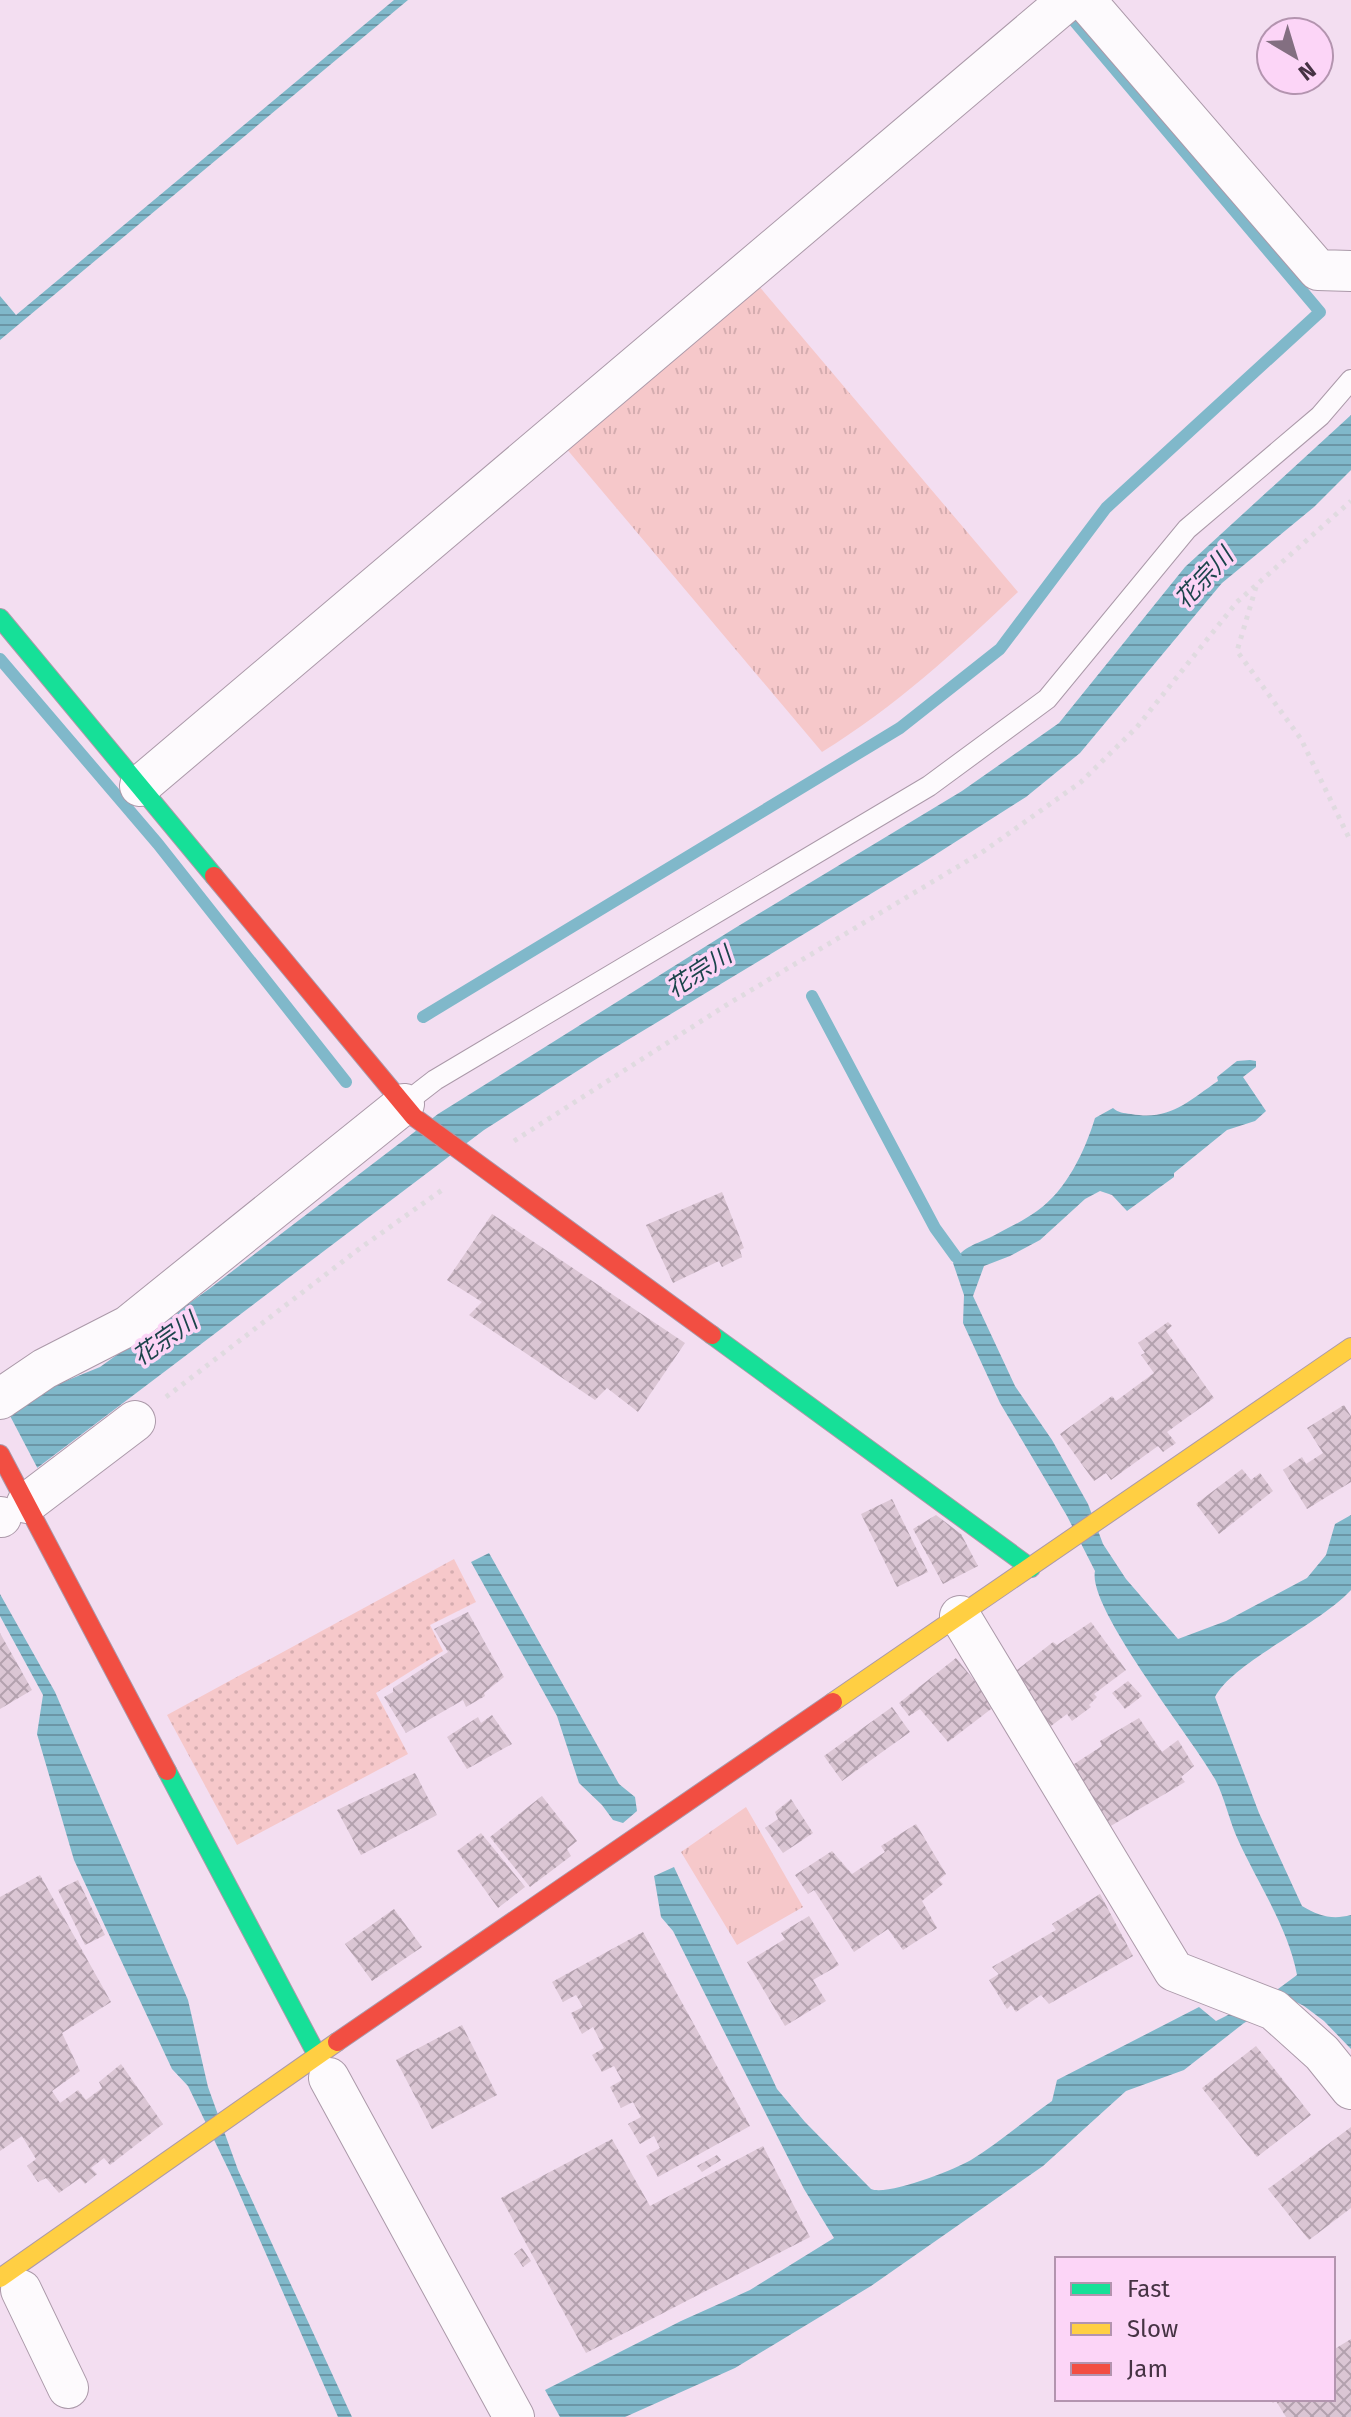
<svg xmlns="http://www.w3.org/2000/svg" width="1351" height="2417" viewBox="0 0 1351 2417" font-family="'Fira Sans','Noto Sans JP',sans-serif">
	<defs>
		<pattern id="grass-tufts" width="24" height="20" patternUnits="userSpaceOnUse" patternTransform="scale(2)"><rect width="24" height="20" fill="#f6c8ca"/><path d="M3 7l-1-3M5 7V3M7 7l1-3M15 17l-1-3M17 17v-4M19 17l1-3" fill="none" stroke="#d4acaf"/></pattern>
		<pattern id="park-dots" width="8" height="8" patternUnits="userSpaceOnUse" patternTransform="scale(2)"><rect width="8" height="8" fill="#f6c8ca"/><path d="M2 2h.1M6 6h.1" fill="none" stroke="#d4acaf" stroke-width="1.8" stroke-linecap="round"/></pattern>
		<pattern id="water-rules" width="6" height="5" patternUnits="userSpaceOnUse" patternTransform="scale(2)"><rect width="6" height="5" fill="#80b8ca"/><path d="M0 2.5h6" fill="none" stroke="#6b96a6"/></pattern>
		<pattern id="building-cross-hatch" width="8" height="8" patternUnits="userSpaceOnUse" patternTransform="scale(2)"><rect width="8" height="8" fill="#dbc6d4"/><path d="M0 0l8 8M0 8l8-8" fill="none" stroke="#b3a1ae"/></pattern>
	</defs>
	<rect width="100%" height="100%" fill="#f3def1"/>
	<!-- grass -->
	<path fill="url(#grass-tufts)" d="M758,285L1018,592C957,650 895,707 822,752L565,447Z
		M746,1807L803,1907L737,1945L681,1852Z"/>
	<!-- park -->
	<path fill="url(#park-dots)" d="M454,1559L476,1602L430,1625L443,1651L376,1693L408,1754L237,1845L167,1715Z"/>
	<!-- water -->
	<path fill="url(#water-rules)" d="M394,0H408L0,340V296L16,315Z
		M1351,415V470L1314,507L1222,583L1080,753L1026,797L927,860L601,1056L484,1130L0,1496V1423L46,1389L100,1367L209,1289L438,1114L735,928L962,791L1059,723L1185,567Z
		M1250,1060L1256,1061V1067L1243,1077L1266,1111L1255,1121L1227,1130L1174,1173V1177L1127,1211L1112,1195L1100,1191L1085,1199L1040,1240L1010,1256L984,1266L973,1296L1015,1386L1052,1440L1088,1504L1103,1544L1126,1579L1178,1639L1226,1621L1307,1578L1326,1555L1335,1524L1351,1515V1590C1319,1625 1233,1662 1215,1697L1259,1813L1302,1906C1319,1916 1332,1920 1351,1915V2049L1324,2021L1304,2006L1294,2001L1280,2004L1244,2023L1184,2070L1126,2091L1043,2166L871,2286L735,2368L625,2417H560L545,2390L681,2321L750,2290L834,2238L804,2189L673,1931L661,1917L654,1876L674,1867L777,2089L805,2122L871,2189C887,2196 954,2170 971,2160C999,2143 1025,2120 1052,2101L1057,2080L1199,2007L1216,2021L1274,1992L1297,1975C1289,1930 1258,1883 1239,1842C1229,1821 1225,1798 1215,1779C1193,1739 1087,1608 1095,1571L1067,1516L1000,1403L963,1323L964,1295L953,1263C963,1246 977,1244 993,1236C1008,1228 1023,1221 1037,1211C1066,1191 1085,1151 1095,1118L1113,1108C1119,1113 1123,1113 1131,1114C1170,1121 1187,1102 1218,1081L1217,1077L1237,1061Z
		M489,1553L619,1784L635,1797L637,1811L623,1823L613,1820L602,1805L579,1783L557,1716L471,1562Z
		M0,1594L55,1692L188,2000L208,2087L238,2170L352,2417H338L232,2177L188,2086L172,2069L74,1860L37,1734L43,1695L0,1616Z"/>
	<!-- pier -->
	<path fill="#f3def1" d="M8,1412L39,1471L0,1500V1418Z"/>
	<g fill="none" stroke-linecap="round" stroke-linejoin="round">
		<!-- stream -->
		<path stroke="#80b8ca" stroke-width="12" d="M0,659L158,844L346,1082
			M812,996L935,1228L956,1257
			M423,1017L900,728L1000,649L1106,508L1320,312L1064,9"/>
	</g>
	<!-- building -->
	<path fill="url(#building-cross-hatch)" d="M722,1192L744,1248L740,1250L742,1257L722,1267L719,1261L673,1283L646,1225Z
		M492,1214L685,1343L638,1412L607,1388L595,1400L469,1315L482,1302L447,1280Z
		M1168,1322L1172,1326L1166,1331L1214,1398L1167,1432L1176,1443L1163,1452L1158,1446L1111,1480L1106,1473L1094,1481L1060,1434L1112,1396L1116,1401L1154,1373L1141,1355L1145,1353L1138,1343Z
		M1344,1405L1351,1416V1482L1307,1509L1283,1470L1302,1457L1306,1464L1323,1453L1307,1428Z
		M1242,1469L1251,1480L1260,1473L1273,1491L1219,1534L1196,1504Z
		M892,1499L928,1572L897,1587L861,1514Z
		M936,1515L961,1534L978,1566L943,1584L913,1529Z
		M468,1612L504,1677L484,1693L485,1696L466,1707L463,1700L406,1733L384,1697L393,1692V1688L448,1652L434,1629Z
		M1091,1622L1126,1670L1094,1694L1097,1697L1089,1705L1091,1707L1072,1721L1067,1714L1047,1729L1013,1673L1053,1642L1057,1645Z
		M0,1633L32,1690L0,1709Z
		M956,1658L995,1706L948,1742L920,1709L909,1716L899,1703Z
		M1128,1681L1142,1696L1125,1709L1112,1693Z
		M892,1707L910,1732L842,1781L824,1756Z
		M492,1715L512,1744L467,1769L447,1737L478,1717L481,1723Z
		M1139,1718L1162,1752L1178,1740L1194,1766L1181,1777L1185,1782L1104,1830L1068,1768L1102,1746L1100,1741Z
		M415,1773L437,1815L361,1855L337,1810Z
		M542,1796L577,1841L567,1849L571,1856L530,1887L490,1837Z
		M791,1799L813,1833L783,1853L765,1828L778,1819L775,1812Z
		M916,1824L946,1874L939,1880L943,1884L922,1901L937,1928L903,1950L888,1929L854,1952L814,1890L808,1894L795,1875L832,1851L852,1874L885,1852L881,1846Z
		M481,1833L525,1887L498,1908L457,1851Z
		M40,1875L111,2002L62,2033L80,2071L52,2091L60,2103L78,2090L86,2100L102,2088L99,2082L121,2064L163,2124L110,2165L104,2158L91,2168L97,2174L85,2184L80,2178L59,2193L46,2178L38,2182L27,2166L36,2159L22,2136L0,2151V1897Z
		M78,1880L105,1935L85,1945L58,1890Z
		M1100,1894L1133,1956L1049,2004L1041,1995L1016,2012L1011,2005L1007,2009L989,1980L999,1974L992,1967L1056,1930L1052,1924Z
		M394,1909L422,1947L372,1981L345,1944Z
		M809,1916L839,1965L813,1980L826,2001L785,2026L747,1962L785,1939L781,1933Z
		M643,1932L750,2126L658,2177L646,2156L660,2148L654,2136L640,2144L628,2124L641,2117L633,2102L621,2108L610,2087L622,2080L614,2066L602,2072L592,2055L604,2048L593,2027L582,2034L571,2013L583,2007L576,1995L563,2002L552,1982Z
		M462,2025L497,2095L432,2129L396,2060Z
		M1256,2046L1311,2115L1257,2157L1202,2088Z
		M1351,2127V2208L1309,2240L1268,2189Z
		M612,2139L650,2206L763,2146L810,2237L586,2353L501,2198Z
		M717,2155L721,2160L702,2172L697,2166Z
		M522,2248L531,2261L523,2267L514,2254Z
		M1351,2339V2417H1286L1276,2401L1273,2403L1269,2399H1333V2350Z"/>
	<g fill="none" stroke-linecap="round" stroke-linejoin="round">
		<defs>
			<path id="lane" d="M404,1104L435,1080L929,786L1047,699L1187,529L1320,416L1351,380"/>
			<path id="street" d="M1085,0L1318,270L1351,271
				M140,786L1068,0
				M0,1399L44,1369L128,1326L404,1104
				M27,1503L135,1421
				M0,1517H1
				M960,1616L1174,1971L1274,2010L1322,2053L1351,2089
				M329,2078L514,2417
				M21,2290L68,2388"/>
			<path id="fast" d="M0,618L214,876
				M712,1335L1031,1568
				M167,1771L317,2055"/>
			<path id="slow" d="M833,1702L1351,1347
				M0,2278L337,2042"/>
			<path id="jam" d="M214,876L414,1117L712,1335
				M0,1454L167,1771
				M337,2042L833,1702"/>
		</defs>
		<!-- lane casing -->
		<use href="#lane" stroke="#ab99a9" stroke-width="22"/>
		<!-- street casing -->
		<use href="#street" stroke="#ab99a9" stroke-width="42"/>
		<!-- fast casing -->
		<use href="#fast" stroke="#ab99a9" stroke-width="20"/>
		<!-- slow casing -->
		<use href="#slow" stroke="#ab99a9" stroke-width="20"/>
		<!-- jam casing -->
		<use href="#jam" stroke="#ab99a9" stroke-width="20"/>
		<!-- path -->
		<path stroke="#e0dae0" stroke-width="5" stroke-dasharray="4 6" stroke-linecap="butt" d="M1256,587L1237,651L1301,739L1351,842
			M514,1141L728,1004L984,851L1081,782L1137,727L1237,602L1351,501
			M166,1397L359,1249L442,1190"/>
		<!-- lane -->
		<use href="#lane" stroke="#fdfafd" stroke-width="20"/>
		<!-- street -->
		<use href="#street" stroke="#fdfafd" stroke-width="40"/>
		<!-- fast -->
		<use href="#fast" stroke="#16e098" stroke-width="18"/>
		<!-- slow -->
		<use href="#slow" stroke="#ffcf43" stroke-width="18"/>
		<!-- jam -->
		<use href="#jam" stroke="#f24e42" stroke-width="18"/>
	</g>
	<g text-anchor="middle" stroke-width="7" stroke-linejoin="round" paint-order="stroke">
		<!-- water labels -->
		<g font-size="24" font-style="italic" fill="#1b444b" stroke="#fcd5f7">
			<text transform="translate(1204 578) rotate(-47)" y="8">花宗川</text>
			<text transform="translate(699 972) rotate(-33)" y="8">花宗川</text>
			<text transform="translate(165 1339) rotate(-35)" y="8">花宗川</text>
		</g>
	</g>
	<!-- legend -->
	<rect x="1055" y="2257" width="280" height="144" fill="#fcd5f7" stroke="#b394af" stroke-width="2"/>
	<rect x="1071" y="2283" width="40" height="12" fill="#16e098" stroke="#b394af" stroke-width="2"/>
	<text x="1127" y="2297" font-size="24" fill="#463344">Fast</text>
	<rect x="1071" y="2323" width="40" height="12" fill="#ffcf43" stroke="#b394af" stroke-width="2"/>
	<text x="1127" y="2337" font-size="24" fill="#463344">Slow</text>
	<rect x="1071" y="2363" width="40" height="12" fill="#f24e42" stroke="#b394af" stroke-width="2"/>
	<text x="1127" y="2377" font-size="24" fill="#463344">Jam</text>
	<!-- north arrow -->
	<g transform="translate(1295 56) rotate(142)"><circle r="38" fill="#fcd5f7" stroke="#b394af" stroke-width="2"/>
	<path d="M0-6L14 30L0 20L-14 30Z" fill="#836f81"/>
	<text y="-12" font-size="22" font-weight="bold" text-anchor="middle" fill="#463344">N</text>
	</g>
</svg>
